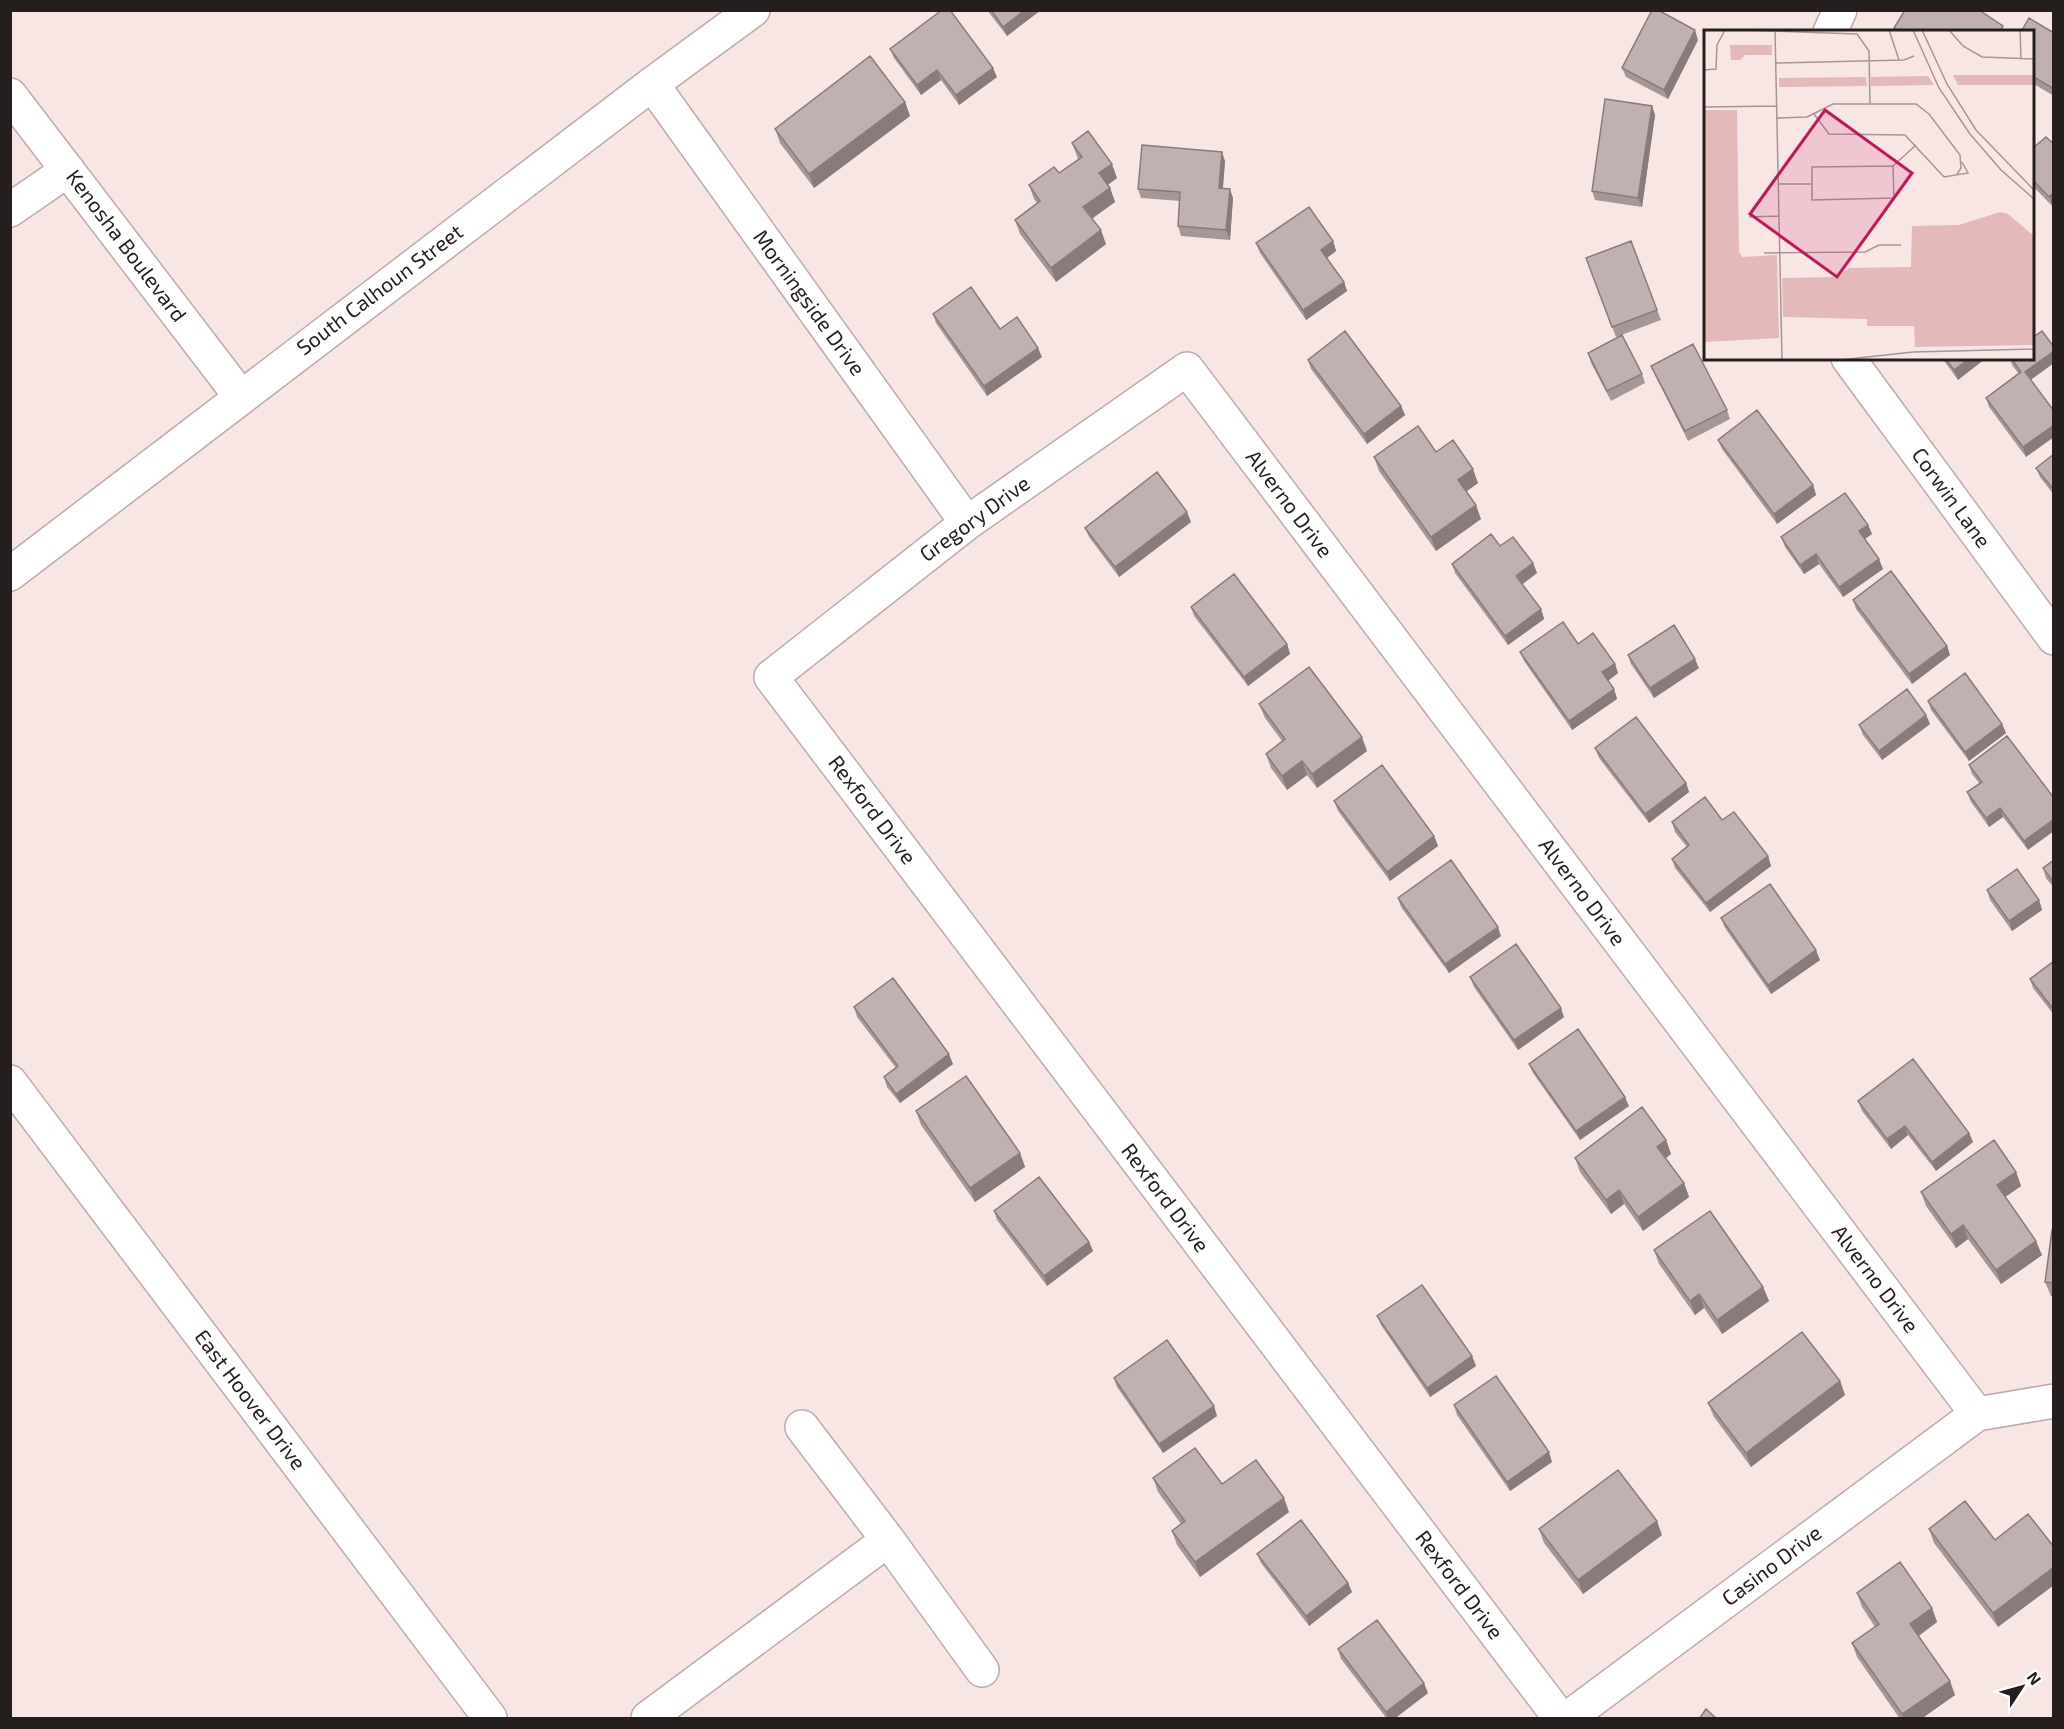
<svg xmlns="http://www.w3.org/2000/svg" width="2064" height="1729" viewBox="0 0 2064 1729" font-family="'Exo 2',sans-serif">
	<rect width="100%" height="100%" fill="#f8e6e5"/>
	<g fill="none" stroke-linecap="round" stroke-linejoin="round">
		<defs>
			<path id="minor" d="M1830,32L1840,10
				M652,84L967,523
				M10,95L241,397
				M10,210L68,170
				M1848,358L2054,638
				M10,574L652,84L753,10
				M10,1082L490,1718
				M802,1427L888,1540
				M648,1718L888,1540L982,1670
				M1560,1718L771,677L967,523L1187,369L1977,1414
				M1568,1718L1977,1414L2054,1401"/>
		</defs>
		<!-- minor casing -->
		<use href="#minor" stroke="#bcabab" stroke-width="36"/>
		<!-- minor -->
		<use href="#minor" stroke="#fff" stroke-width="33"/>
	</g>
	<!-- wall -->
	<path fill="#a69797" d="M987,10H1041L1007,36Z
		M2032,32L2054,33V96L2032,83Z
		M1698,40L1668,99L1626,77L1622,68Z
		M890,49L997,77L959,105L941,80L921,95L894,58Z
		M905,102L910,116L814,188L780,143L775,129Z
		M1652,106L1655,115L1642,207L1595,200L1592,191Z
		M1072,143L1117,178L1108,185L1110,188L1115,202L1092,219L1106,244L1056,282L1020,234L1015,220L1037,203L1034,199L1029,185L1059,173L1078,159Z
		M2032,149L2052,206L2032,185Z
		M1225,161L1223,188L1233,198L1230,240L1181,236L1178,226L1180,201L1141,198L1138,189Z
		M1333,241L1336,251L1327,258L1344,282L1347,291L1306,320L1260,253L1256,243Z
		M1631,241L1661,320L1616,337L1586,258Z
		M933,314L1000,329L1042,357L987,396L936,323Z
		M1588,353L1642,374L1645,383L1611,401L1591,363Z
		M1942,358H1986L1958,380Z
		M2010,358H2032L2026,457L1989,407L1986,398L2018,373L2012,365Z
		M1308,360L1401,406L1405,415L1367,444L1311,369Z
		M1651,366L1727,410L1730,419L1688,441L1655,375Z
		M1718,440L1813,485L1816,495L1777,524L1722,449Z
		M1436,452L1478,483L1466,491L1481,519L1436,551L1379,471L1374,457Z
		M2054,454V495L2040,477L2036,468Z
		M1191,522L1119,577L1089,537L1085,528Z
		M1868,525L1872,534L1865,539L1883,569L1843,597L1819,564L1804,574L1785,547L1781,537Z
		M1500,546L1533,563L1537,573L1522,584L1541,609L1544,619L1508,645L1455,573L1452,564Z
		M1853,600L1947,646L1950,655L1912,684L1856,609Z
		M1191,607L1287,644L1290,654L1248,686L1194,616Z
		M1578,644L1615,664L1618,673L1608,681L1614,689L1617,699L1572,730L1524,661L1520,652Z
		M1628,655L1699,668L1654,698L1631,664Z
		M1928,701L2002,724L2006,733L1969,761L1931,710Z
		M1259,704L1367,751L1317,788L1307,775L1287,790L1271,768L1266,754L1282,741L1265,718Z
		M1926,715L1930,724L1882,760L1863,735L1859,725Z
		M2007,736L2028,850L2003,817L1989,827L1971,802L1967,792L1979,783L1972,774L1969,765Z
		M1595,748L1686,783L1689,792L1649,823L1599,758Z
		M1334,801L1434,836L1438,846L1390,881L1338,811Z
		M1672,822L1768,856L1771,866L1710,912L1675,868L1672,859L1687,847L1675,832Z
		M2054,860V888L2046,878L2043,868Z
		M1987,890L2039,900L2042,910L2012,931L1990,900Z
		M1398,898L1501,936L1449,973L1401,907Z
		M1721,918L1820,960L1771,994L1725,928Z
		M2054,961V1015L2033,988L2030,979Z
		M1470,977L1564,1017L1518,1050L1474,987Z
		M854,1007L953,1064L900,1103L887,1087L884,1077L896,1068L857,1017Z
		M1529,1064L1629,1106L1580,1140L1533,1073Z
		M1858,1101L1969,1133L1973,1142L1936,1171L1908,1135L1891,1149L1862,1111Z
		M916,1111L1020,1153L1025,1167L975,1202L921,1125Z
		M1666,1140L1671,1154L1666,1158L1684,1183L1689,1197L1643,1231L1624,1204L1611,1214L1580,1172L1575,1158Z
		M2016,1172L2021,1186L2005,1197L2042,1255L2001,1284L1968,1239L1956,1248L1926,1206L1921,1192Z
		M994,1211L1089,1242L1093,1251L1047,1286L997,1220Z
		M2054,1230V1297L2051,1296L2045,1282Z
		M1654,1250L1763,1287L1769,1301L1722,1334L1704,1308L1695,1315L1659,1264Z
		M1377,1316L1472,1356L1476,1366L1430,1397L1381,1325Z
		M1114,1378L1217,1416L1163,1453L1117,1387Z
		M1840,1381L1845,1395L1751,1467L1714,1417L1708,1403Z
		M1454,1405L1552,1462L1510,1491L1457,1415Z
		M1153,1478L1222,1484L1289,1512L1200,1577L1177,1545L1172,1531L1181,1524L1158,1492Z
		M1965,1501L1998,1627L1934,1543L1929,1529Z
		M1539,1529L1662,1535L1583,1594L1544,1543Z
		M1257,1554L1348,1583L1352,1592L1309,1626L1261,1563Z
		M1857,1593L1932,1608L1937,1622L1919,1636L1955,1695L1921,1719H1900L1857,1657L1852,1643L1875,1627L1862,1607Z
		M1338,1649L1428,1693L1394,1719H1387L1341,1659Z"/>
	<!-- shaded-wall -->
	<path fill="#877b7b" d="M1025,10H1041L1007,36L1003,27Z
		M1695,30L1698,40L1668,99L1664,90Z
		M993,68L997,77L959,105L956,95Z
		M937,70L941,80L921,95L917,85Z
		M905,102L910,116L814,188L809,174Z
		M1652,106L1655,115L1642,207L1638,198Z
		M1222,152L1225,161L1222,197L1219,188Z
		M1112,164L1117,178L1104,187L1099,173Z
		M1110,188L1115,202L1088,221L1083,207Z
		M1230,189L1233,198L1230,240L1226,230Z
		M2054,192V205L2052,206L2049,197Z
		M1101,230L1106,244L1056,282L1051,268Z
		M1333,241L1336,251L1325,259L1321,250Z
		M1344,282L1347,291L1306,320L1303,310Z
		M1038,348L1042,357L987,396L984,386Z
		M2054,351V363L2028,382L2025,372Z
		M1970,358H1986L1958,380L1954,370Z
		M1401,406L1405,415L1367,444L1364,434Z
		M2054,425V437L2026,457L2023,447Z
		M1473,469L1478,483L1463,494L1458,480Z
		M1813,485L1816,495L1777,524L1774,514Z
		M1476,505L1481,519L1436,551L1431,537Z
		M1187,512L1191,522L1119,577L1115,567Z
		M1868,525L1872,534L1863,540L1859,531Z
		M1816,554L1819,564L1804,574L1800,565Z
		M1879,559L1883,569L1843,597L1839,587Z
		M1533,563L1537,573L1520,586L1516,576Z
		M1541,609L1544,619L1508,645L1505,636Z
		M1287,644L1290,654L1248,686L1244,677Z
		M1947,646L1950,655L1912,684L1909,674Z
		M1695,659L1699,668L1654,698L1650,688Z
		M1615,664L1618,673L1606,682L1602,672Z
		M1614,689L1617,699L1572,730L1569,721Z
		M1926,715L1930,724L1882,760L1879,751Z
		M2002,724L2006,733L1969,761L1965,752Z
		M1362,737L1367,751L1317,788L1312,774Z
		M1302,761L1307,775L1287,790L1282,776Z
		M1686,783L1689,792L1649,823L1645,814Z
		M2000,808L2003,817L1989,827L1986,818Z
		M2054,819V831L2028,850L2024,841Z
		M1434,836L1438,846L1390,881L1387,872Z
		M1768,856L1771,866L1710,912L1706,903Z
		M2039,900L2042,910L2012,931L2009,921Z
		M1498,927L1501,936L1449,973L1445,964Z
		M1816,950L1820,960L1771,994L1768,985Z
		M1561,1008L1564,1017L1518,1050L1514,1040Z
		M949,1054L953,1064L900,1103L896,1094Z
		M1625,1097L1629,1106L1580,1140L1576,1131Z
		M1905,1126L1908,1135L1891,1149L1887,1139Z
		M1969,1133L1973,1142L1936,1171L1932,1162Z
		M1666,1140L1671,1154L1662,1161L1657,1147Z
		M1020,1153L1025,1167L975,1202L970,1188Z
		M2016,1172L2021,1186L2002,1199L1997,1185Z
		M1684,1183L1689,1197L1643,1231L1638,1217Z
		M1619,1190L1624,1204L1611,1214L1606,1200Z
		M1963,1225L1968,1239L1956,1248L1951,1234Z
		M2036,1241L2042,1255L2001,1284L1996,1270Z
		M1089,1242L1093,1251L1047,1286L1044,1276Z
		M1763,1287L1769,1301L1722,1334L1717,1320Z
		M1699,1294L1704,1308L1695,1315L1690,1301Z
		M1472,1356L1476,1366L1430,1397L1427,1388Z
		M1840,1381L1845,1395L1751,1467L1746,1453Z
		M1214,1406L1217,1416L1163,1453L1159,1444Z
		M1549,1452L1552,1462L1510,1491L1507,1482Z
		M1284,1498L1289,1512L1200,1577L1195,1562Z
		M1657,1521L1662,1535L1583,1594L1578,1580Z
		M2054,1567V1585L1998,1627L1993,1613Z
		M1348,1583L1352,1592L1309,1626L1306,1616Z
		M1932,1608L1937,1622L1915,1638L1910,1624Z
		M1950,1681L1955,1695L1921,1719H1903L1902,1714Z
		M1424,1683L1428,1693L1394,1719H1388L1386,1712Z"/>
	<!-- building -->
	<path fill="#c1b0b0" stroke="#877b7b" stroke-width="1.5" d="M942,10H950L993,68L956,95L937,70L917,85L890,49Z
		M991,10H1025L1003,27Z
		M1652,10H1658L1695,30L1664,90L1622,68Z
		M1905,10H1979L2003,26L2000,32H1901L1894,28Z
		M2029,18L2054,33V89L2032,76V32H2021Z
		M870,56L905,102L809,174L775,129Z
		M1605,99L1652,106L1638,198L1592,191Z
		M1088,131L1112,164L1099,173L1110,188L1083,207L1101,230L1051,268L1015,220L1040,201L1029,185L1054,167L1059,173L1082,157L1072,143Z
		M2046,137L2054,144V192L2049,197L2032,179V149Z
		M1142,145L1222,152L1219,188L1230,189L1226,230L1178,226L1180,192L1138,189Z
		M1309,207L1333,241L1321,250L1344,282L1303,310L1256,243Z
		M1631,241L1657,310L1612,327L1586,258Z
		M971,287L1000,329L1017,317L1038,348L984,386L933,314Z
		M1345,331L1401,406L1364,434L1308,360Z
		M2042,331L2054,347V351L2025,372L2054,411V425L2023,447L1986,398L2021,372L2011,358H2032V338Z
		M1622,335L1642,374L1607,391L1588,353Z
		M1693,344L1727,410L1685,431L1651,366Z
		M1945,358H1970L1954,370Z
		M1757,410L1813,485L1774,514L1718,440Z
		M1418,426L1436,452L1453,440L1473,469L1458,480L1476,505L1431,537L1374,457Z
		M2054,454V490L2036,468Z
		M1157,472L1187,512L1115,567L1085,528Z
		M1845,493L1868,525L1859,531L1879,559L1839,587L1816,554L1800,565L1781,537Z
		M1491,534L1500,546L1513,537L1533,563L1516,576L1541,609L1505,636L1452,564Z
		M1891,571L1947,646L1909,674L1853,600Z
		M1234,574L1287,644L1244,677L1191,607Z
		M1563,622L1578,644L1593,633L1615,664L1602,672L1614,689L1569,721L1520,652Z
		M1674,625L1695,659L1650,688L1628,655Z
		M1309,667L1362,737L1312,774L1302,761L1282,776L1266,754L1285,739L1259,704Z
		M1965,673L2002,724L1965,752L1928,701Z
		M1907,689L1926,715L1879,751L1859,725Z
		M1636,717L1686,783L1645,814L1595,748Z
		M2007,736L2054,798V819L2024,841L2000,808L1986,818L1967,792L1982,782L1969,765Z
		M1382,765L1434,836L1387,872L1334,801Z
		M1705,797L1722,820L1734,812L1768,856L1706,903L1672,859L1689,845L1672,822Z
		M1451,860L1498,927L1445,964L1398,898Z
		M2054,860V883L2043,868Z
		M2017,869L2039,900L2009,921L1987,890Z
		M1770,884L1816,950L1768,985L1721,918Z
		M1516,944L1561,1008L1514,1040L1470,977Z
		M2054,961V1010L2030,979Z
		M893,978L949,1054L896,1094L884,1077L898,1066L854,1007Z
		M1578,1029L1625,1097L1576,1131L1529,1064Z
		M1913,1059L1969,1133L1932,1162L1905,1126L1887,1139L1858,1101Z
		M966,1076L1020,1153L970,1188L916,1111Z
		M1642,1107L1666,1140L1657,1147L1684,1183L1638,1217L1619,1190L1606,1200L1575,1158Z
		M1994,1140L2016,1172L1997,1185L2036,1241L1996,1270L1963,1225L1951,1234L1921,1192Z
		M1039,1177L1089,1242L1044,1276L994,1211Z
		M1710,1211L1763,1287L1717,1320L1699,1294L1690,1301L1654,1250Z
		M2052,1230H2054V1283L2045,1282Z
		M1422,1285L1472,1356L1427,1388L1377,1316Z
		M1802,1332L1840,1381L1746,1453L1708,1403Z
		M1167,1340L1214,1406L1159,1444L1114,1378Z
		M1496,1376L1549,1452L1507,1482L1454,1405Z
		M1195,1448L1222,1484L1256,1460L1284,1498L1195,1562L1172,1531L1185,1521L1153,1478Z
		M1618,1470L1657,1521L1578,1580L1539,1529Z
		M1965,1501L1995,1540L2028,1514L2054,1547V1567L1993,1613L1929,1529Z
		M1301,1520L1348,1583L1306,1616L1257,1554Z
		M1900,1562L1932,1608L1910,1624L1950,1681L1902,1714L1852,1643L1879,1624L1857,1593Z
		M1377,1620L1424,1683L1386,1712L1338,1649Z
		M1706,1709L1717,1719H1699Z"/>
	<g text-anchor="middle" stroke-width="5" stroke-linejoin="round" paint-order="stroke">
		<!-- street labels -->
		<g font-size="21" fill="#251e1e" stroke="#fff">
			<text transform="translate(126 246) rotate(53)" y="7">Kenosha Boulevard</text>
			<text transform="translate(380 290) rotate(-37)" y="7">South Calhoun Street</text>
			<text transform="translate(809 303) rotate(54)" y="7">Morningside Drive</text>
			<text transform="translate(1951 498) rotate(54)" y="7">Corwin Lane</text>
			<text transform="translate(1289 504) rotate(53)" y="7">Alverno Drive</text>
			<text transform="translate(975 519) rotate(-36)" y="7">Gregory Drive</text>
			<text transform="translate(872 810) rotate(53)" y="7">Rexford Drive</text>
			<text transform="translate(1582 892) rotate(53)" y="7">Alverno Drive</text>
			<text transform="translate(1165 1198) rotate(53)" y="7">Rexford Drive</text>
			<text transform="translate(1875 1279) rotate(53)" y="7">Alverno Drive</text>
			<text transform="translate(250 1400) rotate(53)" y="7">East Hoover Drive</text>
			<text transform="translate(1772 1566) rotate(-37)" y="7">Casino Drive</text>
			<text transform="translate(1459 1585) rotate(53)" y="7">Rexford Drive</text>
		</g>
	</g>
	<!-- overview -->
	<g transform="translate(1704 30)">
		<rect width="330" height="330" fill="#f8e6e5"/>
		<path d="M26,15H68V25H41L36,30H27ZM249,45H330V55H254ZM224,46L230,55L167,56V47ZM162,47L163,56L75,57V48ZM0,80H33L35,221L38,227L73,225L75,308L0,312ZM296,182L304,184L330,206V315L211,317L210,296H163V289L79,287L78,248L130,247L146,238L207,237L208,196L255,195Z" fill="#e3b9b9"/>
		<path fill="none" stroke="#a49695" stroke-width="1.5" d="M42,0L153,4L165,21L166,73M71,0L78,330M185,0L195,30M209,0L235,58L266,104L297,140L330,169M218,0L243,54L272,100L330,160M245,0L259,16L278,27L330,29M316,0L317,29M72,33L200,30L210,26M0,40L12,39L13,15L21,0M0,77L73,76M110,84L125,104L201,105L240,147L264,143L258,132M73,88L103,87L129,74H212L225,84L256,125L257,138L253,144M189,136L190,168L108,170V137ZM189,136L212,115M74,154H107M45,187L75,186M60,223L161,222L175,215H197M136,330L209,322L330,319"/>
		<path fill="#c2185b" fill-opacity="0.15" stroke="#c2185b" stroke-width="3" d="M121,80L208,143L133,247L46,184Z"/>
		<rect width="330" height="330" fill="none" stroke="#251e1e" stroke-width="3"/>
	</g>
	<!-- border -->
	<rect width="2064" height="1729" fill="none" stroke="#251e1e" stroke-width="24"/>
	<!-- north arrow -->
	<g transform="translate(2022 1687) rotate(54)" stroke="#ffffff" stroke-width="4.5" paint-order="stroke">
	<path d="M0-4.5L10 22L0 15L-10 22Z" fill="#251e1e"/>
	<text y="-9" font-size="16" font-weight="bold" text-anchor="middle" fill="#251e1e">N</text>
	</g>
</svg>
